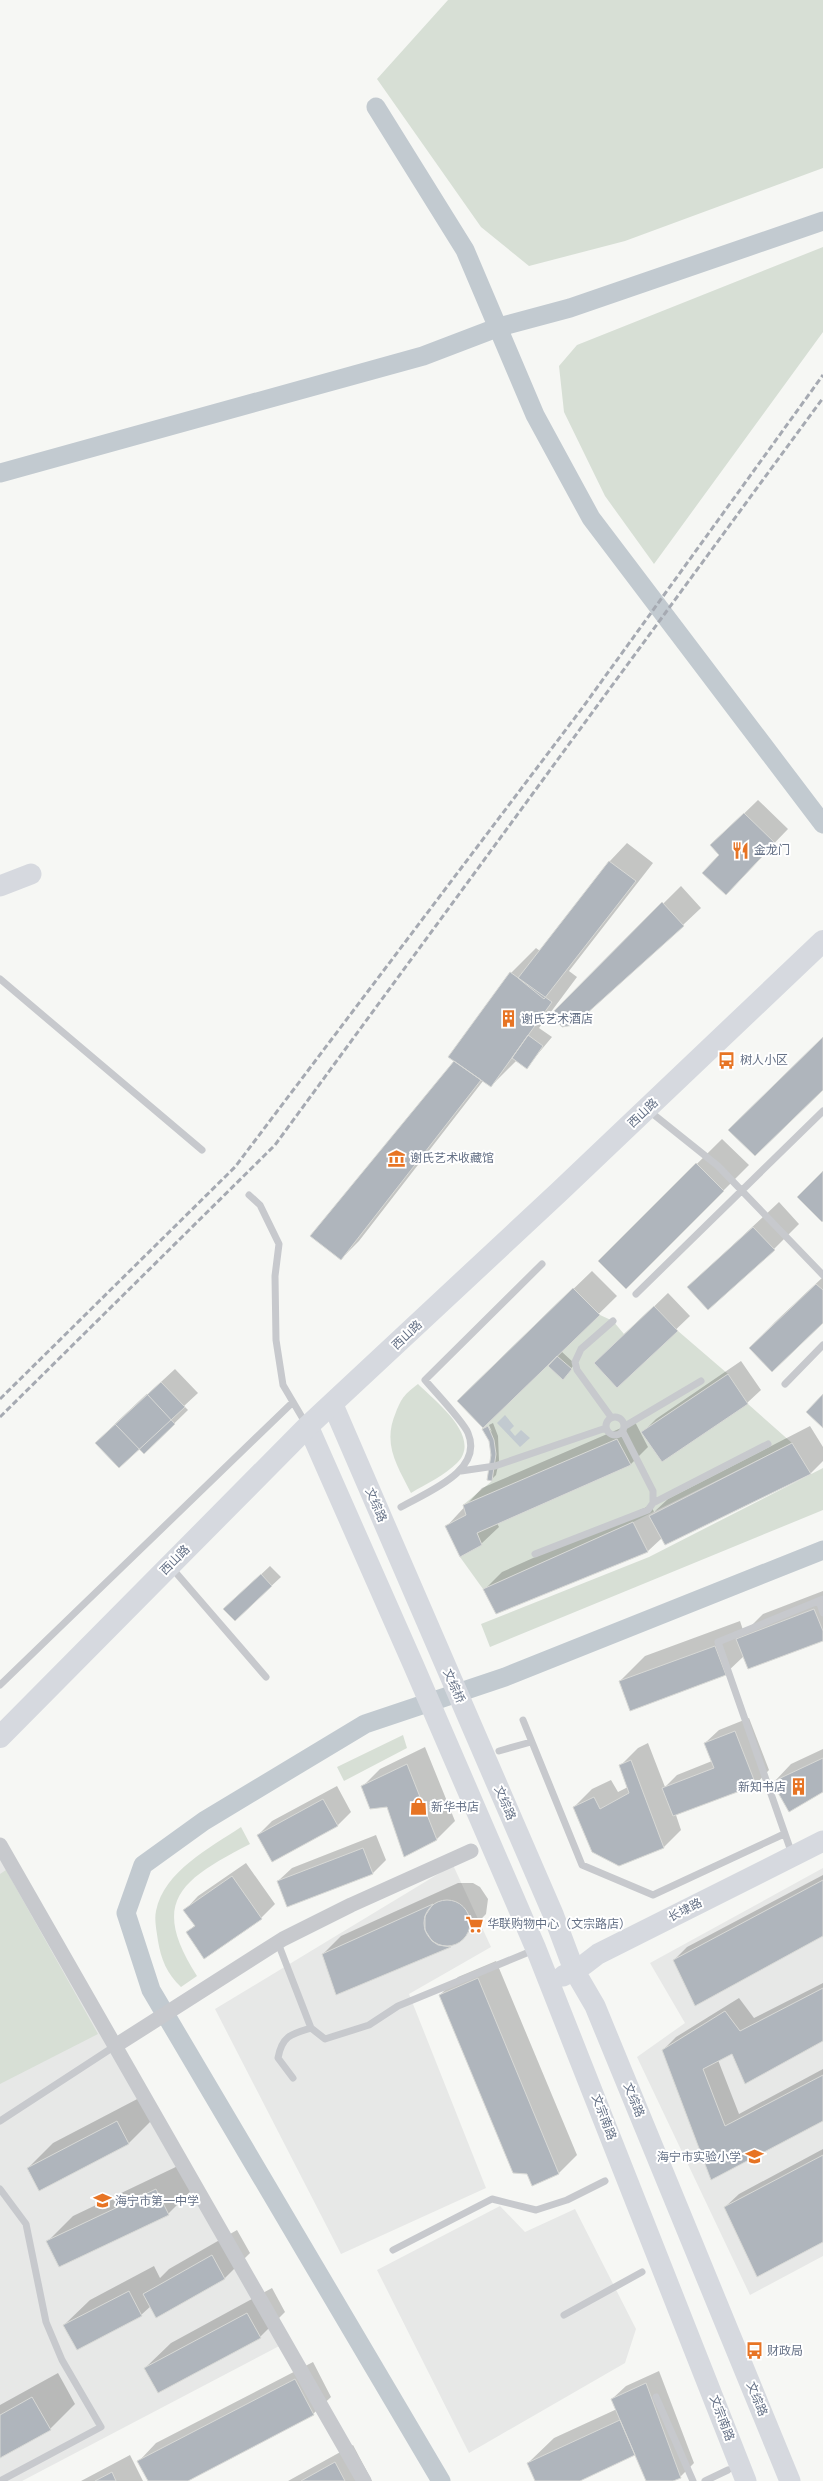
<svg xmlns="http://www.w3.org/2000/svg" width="823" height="2481" viewBox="0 0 823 2481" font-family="Jost,'Noto Sans SC',sans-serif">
	<rect width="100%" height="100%" fill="#f6f7f4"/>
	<!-- built -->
	<path fill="#e7e8e7" d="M0,1839L285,2343L22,2481H0Z
		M453,1865L491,1947L409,1994L486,2188L341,2254L215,2009Z
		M823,1868V2256L750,2295L637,2057L685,2023L650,1963Z
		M500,2206L525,2232L575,2209L636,2329L625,2363L469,2453L377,2270Z"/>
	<!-- green -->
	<path fill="#d7dfd5" d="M448,0H823V168L625,241L529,266L481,227L377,79Z
		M823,247V332L654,564L605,496L564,412L559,366L577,345Z
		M573,1288L600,1315L613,1321L624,1334L654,1306L678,1331L728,1374L748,1404L792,1443L633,1522L483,1589L460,1557L466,1515L463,1505L492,1481C495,1460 496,1445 488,1426L482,1429V1426L457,1401Z
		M418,1384C435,1401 483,1437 457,1463C445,1475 426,1484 411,1493C397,1465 382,1444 396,1412C402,1397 405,1394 418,1384Z
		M823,1468V1510L490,1647L481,1624L649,1557Z
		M403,1735L407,1748L344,1781L337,1767Z
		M241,1827L250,1844C183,1879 148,1900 197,1976L181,1987C167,1974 161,1959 158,1941C157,1933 154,1920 156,1911C164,1871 210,1848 241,1827Z
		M6,1870L98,2034L0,2084V1874Z"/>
	<!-- water -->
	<path fill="#c2cad0" d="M505,1415L514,1426L510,1430L515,1436L521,1430L530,1438L520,1447L497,1423Z"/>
	<!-- shadow -->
	<path fill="#0003" d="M758,800L788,829L739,880L725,832Z
		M627,843L653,863L569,971L577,977L539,1028L552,1037L527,1067L517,1060L491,1086L483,1081L359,1241L341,1259L455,1061L511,973L536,948L540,951L610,861Z
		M681,886L701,908L683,925L552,1014Z
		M722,1139L749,1165L626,1288L599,1261Z
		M779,1202L799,1224L774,1249L688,1287Z
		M592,1271L617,1296L561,1351L575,1364L562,1378L549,1366L558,1354L476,1383Z
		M823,1277V1322L750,1348L775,1322Z
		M668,1293L690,1316L617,1386L609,1350Z
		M741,1361L761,1390L747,1403L643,1432L656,1419Z
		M175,1369L198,1393L184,1406L188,1410L144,1453L110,1429Z
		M635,1422L648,1447L630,1465L497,1523L499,1527L481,1544L446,1527L482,1488Z
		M493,1423L498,1436L499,1461L496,1475L492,1479L490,1441L483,1429L487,1426L492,1432L489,1425Z
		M810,1426L823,1447V1461L811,1473L665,1544L662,1538L648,1551L484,1590L502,1572L651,1505L654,1512L668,1499Z
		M270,1566L281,1577L235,1620L234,1600Z
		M823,1591V1640L744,1656L725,1674L620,1681L645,1656L740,1621L744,1633L763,1614Z
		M749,1718L769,1770L756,1784L676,1815L681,1830L663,1848L574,1807L592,1789L611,1780L618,1792L628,1787L620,1766L638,1748L648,1743L665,1787L677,1775L712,1761L705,1743L719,1730Z
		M425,1747L455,1821L437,1839L404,1855L387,1806L362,1787L380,1769Z
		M823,1749V1791L774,1782L791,1764Z
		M337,1786L351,1812L338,1825L273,1861L258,1835L272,1821Z
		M376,1835L386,1860L373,1873L278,1881L292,1868Z
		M246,1863L275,1904L261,1918L204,1958L187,1933L195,1925L185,1910L198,1896Z
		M823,1875V1935L674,1960L687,1947Z
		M458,1883H473L480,1887L488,1899L486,1914L458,1943L337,1994L323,1954L341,1936Z
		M496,1961L577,2155L559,2173L532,2184L440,1995L458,1977Z
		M823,1983V2040L732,2053L718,2060L739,2114L823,2069V2120L712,2179L663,2050L676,2037L739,1998L754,2018Z
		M143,2096L154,2118L129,2143L39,2190L28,2168L53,2143Z
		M823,2149V2241L725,2207L739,2194Z
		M182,2164L193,2189L168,2214L48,2241L73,2216Z
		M237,2230L250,2253L225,2278L156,2317L151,2306L141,2315L64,2325L90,2300L154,2266L160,2278L169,2269Z
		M272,2288L285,2312L260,2337L145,2368L171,2343Z
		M313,2362L331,2397L313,2414L186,2481H149L139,2461L156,2443Z
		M659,2371L694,2463L680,2477L671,2481H647L635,2454L578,2481H536L528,2463L554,2438L617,2409L612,2399L626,2386Z
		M58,2373L75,2404L50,2429L0,2457V2405Z
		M353,2445L372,2481H288Z
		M130,2455L143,2481H81Z"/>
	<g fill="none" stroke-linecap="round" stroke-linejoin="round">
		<!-- canal -->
		<path stroke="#c2cad0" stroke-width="19" d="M376,107L465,250L535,415L591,518L823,824
			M0,473L423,356L499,327L570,308L823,221
			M441,2481L151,1990L126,1913L143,1865L204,1821L365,1724L505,1677L823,1550"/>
	</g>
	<!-- building -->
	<path fill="#afb5bc" stroke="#d8d9d6" d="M744,813L775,843L726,895L702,873L719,855L710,845Z
		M609,861L636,881L544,999L518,978Z
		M662,902L684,926L574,1025L562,1027L551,1014Z
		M510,972L552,1002L491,1087L448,1057Z
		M528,1035L543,1046L527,1069L512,1058Z
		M823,1037V1090L755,1156L728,1130Z
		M454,1061L481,1080L341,1260L310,1236Z
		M696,1163L724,1191L626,1289L598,1261Z
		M823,1171V1221L822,1222L797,1197Z
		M753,1227L775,1250L708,1310L687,1287Z
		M816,1284L823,1290V1323L772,1372L749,1348Z
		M573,1288L600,1315L483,1428L457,1401Z
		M654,1306L678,1331L617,1388L594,1363Z
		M557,1356L572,1369L563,1380L548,1366Z
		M728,1374L748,1404L662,1462L641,1432Z
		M161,1382L185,1407L119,1468L95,1443Z
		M147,1394L175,1424L144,1454L115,1424Z
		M823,1394V1428L806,1412Z
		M488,1426L494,1440L496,1454L492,1481L487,1480L491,1455L489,1441L482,1429Z
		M617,1439L631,1465L477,1533L482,1545L460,1557L445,1526L466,1515L463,1505Z
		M792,1443L811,1474L665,1545L649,1516Z
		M633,1522L648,1552L496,1614L483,1589Z
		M261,1574L272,1586L235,1621L223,1609Z
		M814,1609L823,1631V1641L748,1669L736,1639Z
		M715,1646L726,1675L630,1711L619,1681Z
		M735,1731L756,1785L673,1816L662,1788L714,1768L704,1743Z
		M823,1758V1792L789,1812L772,1782Z
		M631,1760L664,1848L619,1866L592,1852L573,1807L594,1797L600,1809L629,1793L619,1765Z
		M407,1764L437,1840L404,1857L387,1807L370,1809L361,1786Z
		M323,1799L338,1826L272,1862L257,1835Z
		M363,1848L373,1874L287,1907L277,1881Z
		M232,1876L262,1919L204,1959L186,1932L195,1926L183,1910Z
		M823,1880V1936L695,2006L673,1960Z
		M424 1923a23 23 0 1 1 46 0a23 23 0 1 1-46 0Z
		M433,1904L425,1916V1930L432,1941L438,1945L451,1947L336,1995L322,1954Z
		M478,1978L559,2174L532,2186L527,2174L513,2173L439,1995Z
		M823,1988V2041L745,2084L732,2054L703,2069L725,2126L823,2075V2121L711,2180L662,2050L725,2011L740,2031Z
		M117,2121L129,2144L39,2191L27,2168Z
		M823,2155V2242L757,2277L724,2207Z
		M156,2189L169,2215L59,2267L46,2241Z
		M212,2255L225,2279L156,2318L143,2294Z
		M129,2291L142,2316L77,2350L63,2325Z
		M247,2313L261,2338L158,2393L144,2368Z
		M295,2379L314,2415L188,2481H148L137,2461Z
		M646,2383L681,2478L673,2481H646L611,2399Z
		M32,2397L51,2430L0,2458V2415Z
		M620,2420L635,2455L580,2481H535L527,2463Z
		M335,2462L345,2481H301Z
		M112,2472L116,2481H95Z"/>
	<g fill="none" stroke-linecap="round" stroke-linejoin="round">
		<!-- lane -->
		<path stroke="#c7c9cd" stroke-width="7" d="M0,979L202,1150
			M648,1110L718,1166L823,1275
			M249,1195L260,1205L279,1244L275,1276L276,1340L283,1385L306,1424
			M636,1294L823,1111
			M785,1384L823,1345
			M606 1426a9 9 0 1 1 18 0a9 9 0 1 1-18 0Z
			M611,1417L577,1370L575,1362L581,1349L613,1321
			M625,1426L701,1381
			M461,1471L495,1466L606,1428
			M653,1503L768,1444
			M401,1507C427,1492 484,1471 468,1433C463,1421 435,1392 425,1380L542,1264
			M535,1554L648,1510L653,1503V1491L623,1432
			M171,1567L266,1677
			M819,1601L823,1613
			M0,1685L293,1402
			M523,1720L582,1865L653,1895L784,1834
			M499,1751L531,1742
			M792,1854L718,1642L823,1599
			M278,1943L311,2028L325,2039L369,2025L398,2006L534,1950
			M293,2078L278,2058C282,2036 291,2034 311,2028
			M0,2121L115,2046
			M0,2189L26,2224L46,2322L62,2360L101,2427L0,2481
			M393,2250L492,2199L536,2210L567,2200L605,2181
			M564,2315L642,2272
			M656,2397L693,2481
			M705,2481L728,2470"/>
		<!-- street -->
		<path stroke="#c7c9cd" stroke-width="15" d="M0,1845L364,2481
			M115,2046L283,1939L351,1905L471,1851"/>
		<!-- secondary -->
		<path stroke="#d6d9df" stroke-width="21" d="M0,886L31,874
			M333,1405L553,1914L574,1970L595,2006L790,2481
			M308,1426L413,1664L536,1949L746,2481
			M563,1976L585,1964L598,1954L823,1841"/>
		<!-- primary -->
		<path stroke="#d6d9df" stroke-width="22" d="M0,1737L308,1426L559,1192L823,941"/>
		<!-- rail -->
		<path stroke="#a6aab2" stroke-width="3" stroke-dasharray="6 3" stroke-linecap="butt" d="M0,1399L235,1167L583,707L823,375
			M0,1417L275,1145L823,398"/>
	</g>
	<!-- icons -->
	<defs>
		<symbol id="restaurant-bare" viewBox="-9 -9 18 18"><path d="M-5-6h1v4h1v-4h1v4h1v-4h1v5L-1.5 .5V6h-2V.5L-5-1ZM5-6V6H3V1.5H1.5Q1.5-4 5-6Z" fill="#e77424" stroke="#fff" stroke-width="2.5" paint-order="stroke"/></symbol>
		<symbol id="building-bare" viewBox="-9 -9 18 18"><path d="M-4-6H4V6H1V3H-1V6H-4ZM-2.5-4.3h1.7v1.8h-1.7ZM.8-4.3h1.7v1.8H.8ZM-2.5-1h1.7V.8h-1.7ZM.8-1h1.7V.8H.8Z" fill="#e77424" stroke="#fff" stroke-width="2.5" paint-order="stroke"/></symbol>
		<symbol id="bus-bare" viewBox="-9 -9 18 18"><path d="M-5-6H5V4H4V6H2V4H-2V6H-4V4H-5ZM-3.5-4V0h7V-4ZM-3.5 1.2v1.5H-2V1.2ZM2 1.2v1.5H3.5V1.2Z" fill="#e77424" stroke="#fff" stroke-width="2.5" paint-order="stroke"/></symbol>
		<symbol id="museum-bare" viewBox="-9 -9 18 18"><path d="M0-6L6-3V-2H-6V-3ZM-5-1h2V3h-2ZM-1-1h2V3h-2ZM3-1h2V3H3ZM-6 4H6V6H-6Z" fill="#e77424" stroke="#fff" stroke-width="2.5" paint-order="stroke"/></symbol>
		<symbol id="shop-bare" viewBox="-9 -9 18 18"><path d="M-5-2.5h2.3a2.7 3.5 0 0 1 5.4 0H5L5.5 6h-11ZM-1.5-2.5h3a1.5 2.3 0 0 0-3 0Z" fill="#e77424" stroke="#fff" stroke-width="2.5" paint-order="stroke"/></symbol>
		<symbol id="supermarket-bare" viewBox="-9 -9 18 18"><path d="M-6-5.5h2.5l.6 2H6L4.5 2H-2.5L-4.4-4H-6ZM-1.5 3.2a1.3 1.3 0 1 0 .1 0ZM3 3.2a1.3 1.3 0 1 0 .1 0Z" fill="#e77424" stroke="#fff" stroke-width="2.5" paint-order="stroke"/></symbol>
		<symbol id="school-bare" viewBox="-9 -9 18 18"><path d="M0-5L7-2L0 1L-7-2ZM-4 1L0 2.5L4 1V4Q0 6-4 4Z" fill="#e77424" stroke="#fff" stroke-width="2.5" paint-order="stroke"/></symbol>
	</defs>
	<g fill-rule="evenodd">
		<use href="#restaurant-bare" x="728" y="838" width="25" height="25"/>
		<use href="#building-bare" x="496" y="1006" width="25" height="25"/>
		<use href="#bus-bare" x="714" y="1048" width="25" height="25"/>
		<use href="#museum-bare" x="384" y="1146" width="25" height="25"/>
		<use href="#building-bare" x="786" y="1774" width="25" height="25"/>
		<use href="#shop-bare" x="406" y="1794" width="25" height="25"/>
		<use href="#supermarket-bare" x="462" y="1912" width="25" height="25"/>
		<use href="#school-bare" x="742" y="2144" width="25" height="25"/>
		<use href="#school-bare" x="90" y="2188" width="25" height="25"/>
		<use href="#bus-bare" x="742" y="2338" width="25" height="25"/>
	</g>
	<g text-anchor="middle" stroke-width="4" stroke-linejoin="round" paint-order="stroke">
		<!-- poi labels -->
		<g font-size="12" fill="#657186" stroke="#fff" text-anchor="start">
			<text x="754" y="854">金龙门</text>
			<text x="521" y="1023">谢氏艺术酒店</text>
			<text x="740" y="1064">树人小区</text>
			<text x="410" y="1162">谢氏艺术收藏馆</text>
			<text x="786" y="1791" text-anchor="end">新知书店</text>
			<text x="431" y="1811">新华书店</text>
			<text x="487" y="1928">华联购物中心（文宗路店）</text>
			<text x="741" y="2161" text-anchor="end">海宁市实验小学</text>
			<text x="115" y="2205">海宁市第一中学</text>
			<text x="767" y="2355">财政局</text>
		</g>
		<!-- street labels -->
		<g font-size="12" fill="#657186" stroke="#fff">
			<text transform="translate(643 1113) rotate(-43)" y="4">西山路</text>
			<text transform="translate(407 1335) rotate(-43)" y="4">西山路</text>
			<text transform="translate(376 1505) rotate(67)" y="4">文综路</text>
			<text transform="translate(175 1560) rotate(-45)" y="4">西山路</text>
			<text transform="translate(454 1686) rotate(66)" y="4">文综桥</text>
			<text transform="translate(505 1803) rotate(67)" y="4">文综路</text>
			<text transform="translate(685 1910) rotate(-27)" y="4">长埭路</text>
			<text transform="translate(634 2100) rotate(68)" y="4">文综路</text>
			<text transform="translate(604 2117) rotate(69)" y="4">文宗南路</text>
			<text transform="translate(757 2399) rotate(68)" y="4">文综路</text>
			<text transform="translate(722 2418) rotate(69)" y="4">文宗南路</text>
		</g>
	</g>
</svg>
